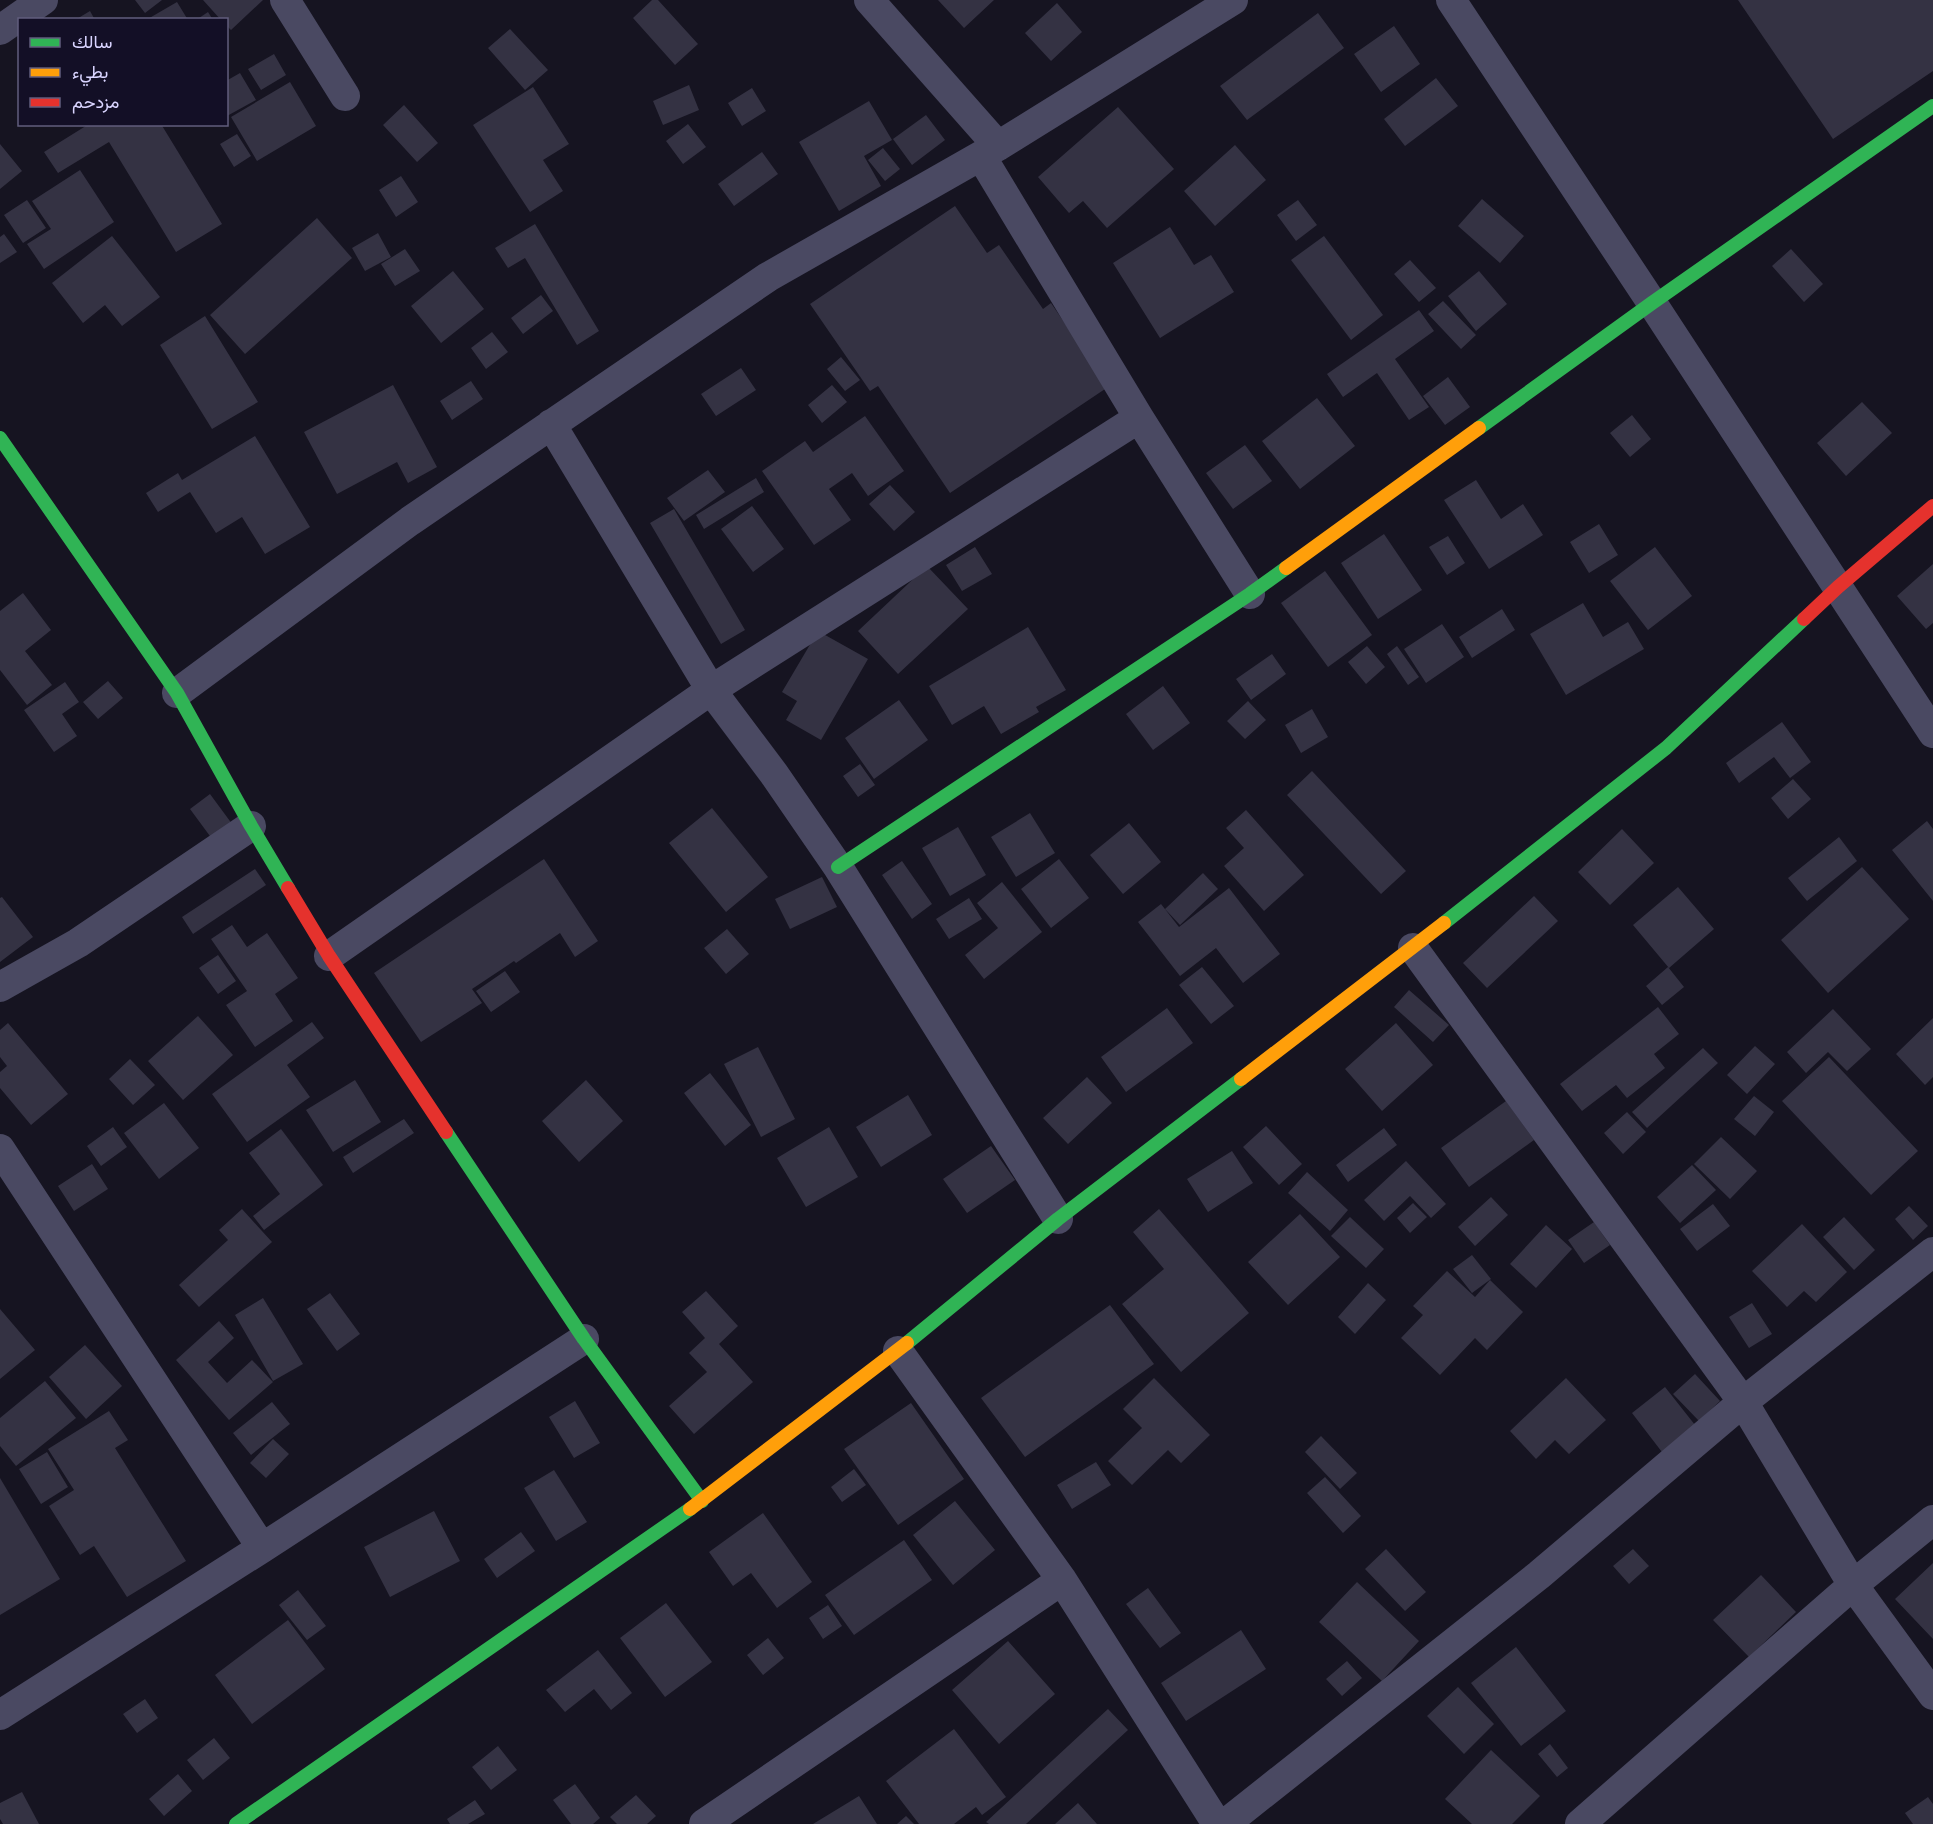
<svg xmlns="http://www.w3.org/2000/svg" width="1933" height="1824" viewBox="0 0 1933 1824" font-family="Overpass,Vazirmatn,sans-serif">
	<rect width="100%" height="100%" fill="#161421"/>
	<!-- building -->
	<path fill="#343243" d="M135,0H162L145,13Z
		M203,0H263L231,30L226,25V20H221Z
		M652,0H658L698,44L675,65L633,18Z
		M938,0H994L964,28Z
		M1738,0H1933V71L1833,139Z
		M177,2L188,20H146Z
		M1057,3L1082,32L1051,61L1025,33Z
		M90,11L95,20H75Z
		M208,12L213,20H196Z
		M1318,13L1344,48L1247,120L1220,86Z
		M1394,26L1420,64L1381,92L1354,54Z
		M510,29L548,70L525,90L488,48Z
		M274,54L286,75L261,90L248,69Z
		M240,73L256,100L227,116L226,81Z
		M1436,78L1458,106L1405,146L1384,119Z
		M290,82L316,126L257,161L231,117Z
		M689,85L699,110L663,125L653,101Z
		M533,87L569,144L543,160L563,191L530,212L473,125Z
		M752,88L766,111L742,126L728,103Z
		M869,101L892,140L864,156L881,186L839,211L799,142Z
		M404,105L438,143L417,162L383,125Z
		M1118,107L1174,169L1107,228L1083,201L1069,213L1038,177Z
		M926,115L945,140L912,165L893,139Z
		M89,124H161L222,224L176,252L109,142L58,173L44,152Z
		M688,124L706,147L683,164L666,141Z
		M237,134L251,156L234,167L220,144Z
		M0,144L22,171L0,189Z
		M1235,145L1266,180L1215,226L1184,191Z
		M883,148L900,169L885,181L868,160Z
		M762,152L778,174L734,206L718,184Z
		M80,170L114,222L44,269L27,244L51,229L32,201Z
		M401,176L418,202L396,217L379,190Z
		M1482,199L1524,236L1500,263L1458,226Z
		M27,200L46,228L23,243L4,215Z
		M1298,200L1317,225L1296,241L1277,215Z
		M955,206L987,253L999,245L1043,309L1051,303L1108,387L950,493L878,386L870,391L810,304Z
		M317,218L352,258L245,354L210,315Z
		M535,224L599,331L577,345L525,258L508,268L495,248Z
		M1170,227L1194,265L1211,255L1234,292L1160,338L1113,263Z
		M378,233L391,257L365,271L352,248Z
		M4,234L17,252L0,263V237Z
		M112,236L160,297L122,326L105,305L83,323L52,283Z
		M1324,236L1383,315L1351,340L1291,260Z
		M405,249L420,271L395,286L381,264Z
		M1791,249L1823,284L1804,302L1772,266Z
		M1410,260L1436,288L1419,302L1394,274Z
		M453,271L484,309L441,343L411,306Z
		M1479,271L1507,304L1476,331L1448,296Z
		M541,295L553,311L523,334L511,318Z
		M1443,301L1476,335L1461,349L1428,314Z
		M1419,310L1434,331L1395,359L1429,407L1409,420L1377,373L1343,397L1327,374Z
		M205,316L258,402L212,429L160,345Z
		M492,332L508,352L486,369L471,348Z
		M841,357L860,380L845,391L827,369Z
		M741,368L756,390L716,416L701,394Z
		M1448,377L1470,407L1445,425L1423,396Z
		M471,381L483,399L452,420L440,401Z
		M393,385L437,467L408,483L397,462L337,494L304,432Z
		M832,385L847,402L822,423L808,405Z
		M1317,398L1355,446L1300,489L1262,441Z
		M1862,402L1892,433L1846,476L1817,443Z
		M1632,415L1651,439L1630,457L1610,433Z
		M865,416L904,471L868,496L852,473L829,489L851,520L814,545L762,471L805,441L813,452Z
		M255,436L310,527L265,554L242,517L216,533L190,492L158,512L146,493L178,473L182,480Z
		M1245,445L1272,481L1233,509L1206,473Z
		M708,470L725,492L684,521L667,498Z
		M756,478L764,492L704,529L696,515Z
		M1476,480L1501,519L1523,504L1543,535L1489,569L1444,500Z
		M890,485L915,512L894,531L869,504Z
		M752,506L784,549L753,572L721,529Z
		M674,509L745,630L721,644L650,523Z
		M1599,524L1618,555L1589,573L1570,542Z
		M1384,534L1422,590L1378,619L1341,563Z
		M1448,536L1465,563L1447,575L1429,547Z
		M975,547L992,574L962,591L946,565Z
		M1655,547L1692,596L1648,630L1610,581Z
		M1933,564V623L1926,629L1897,596Z
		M927,566L968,609L898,674L858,631Z
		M1325,571L1372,635L1328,667L1281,603Z
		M23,593L51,630L25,651L52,685L27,705L0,670V611Z
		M1583,603L1603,637L1628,622L1644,649L1566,695L1530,634Z
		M1502,609L1515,630L1472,658L1459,637Z
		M1442,624L1464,657L1426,683L1404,649Z
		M1028,627L1066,690L1036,707L1039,712L1001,734L984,706L952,725L929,686Z
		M818,631L868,659L821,740L786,720L797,701L782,692Z
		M1367,646L1385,667L1366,684L1348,662Z
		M1397,646L1419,677L1408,685L1387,654Z
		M1272,654L1286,674L1251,700L1236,679Z
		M108,681L123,698L98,719L83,702Z
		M65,682L79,702L62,714L77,736L54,752L24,710Z
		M1163,686L1190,723L1153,750L1126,714Z
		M899,700L928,740L874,779L845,738Z
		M1248,701L1266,720L1245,739L1227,721Z
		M1312,709L1328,737L1301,753L1285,725Z
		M1782,722L1811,762L1790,778L1774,757L1739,783L1726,763Z
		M860,764L875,785L858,797L843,776Z
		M1312,771L1406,871L1381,894L1287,795Z
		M1793,779L1811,799L1788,819L1771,798Z
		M210,794L238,832L218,847L190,809Z
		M712,808L768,877L726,912L669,843Z
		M1246,810L1304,875L1264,911L1224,866L1244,848L1226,828Z
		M1030,813L1055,853L1016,877L991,837Z
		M1927,821L1933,829V901L1892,850Z
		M1129,823L1161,862L1123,894L1090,855Z
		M958,827L986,875L950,896L922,848Z
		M1622,829L1654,863L1610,905L1578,872Z
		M1839,837L1857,861L1807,901L1788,878Z
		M544,859L598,941L575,957L560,933L516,963L514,961L472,989L482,1003L421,1042L374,973Z
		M1059,859L1089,898L1051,928L1021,889Z
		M902,861L932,904L912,919L882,875Z
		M1862,867L1909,919L1828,993L1781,940Z
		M255,869L266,885L193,934L182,917Z
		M1203,873L1218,889L1180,925L1165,909Z
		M822,877L837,907L790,929L775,899Z
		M1002,882L1042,932L984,979L965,955L998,928L977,903Z
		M1678,887L1714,929L1669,968L1633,925Z
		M1229,888L1280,954L1243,983L1216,948L1180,976L1138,922L1161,904L1179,927Z
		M1534,896L1558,921L1487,988L1463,963Z
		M2,897L33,937L0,962V898Z
		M969,898L982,919L949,939L936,919Z
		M232,925L247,947L267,933L298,978L275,994L293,1021L255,1047L226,1005L247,991L211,939Z
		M727,929L749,954L726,974L704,948Z
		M218,955L236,981L218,994L199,968Z
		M1202,967L1234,1006L1211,1024L1179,985Z
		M1668,967L1684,987L1662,1005L1646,986Z
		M505,971L520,992L491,1012L476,991Z
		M1409,990L1449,1025L1433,1042L1394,1007Z
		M1658,1007L1679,1034L1654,1054L1665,1068L1627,1098L1616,1085L1582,1111L1560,1084Z
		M1167,1008L1193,1043L1126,1092L1101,1057Z
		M1833,1009L1871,1049L1847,1071L1828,1052L1806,1073L1787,1052Z
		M198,1016L233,1055L183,1100L148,1061Z
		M1933,1018V1077L1925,1085L1896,1054Z
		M312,1022L324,1038L287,1065L310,1097L247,1142L212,1094Z
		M8,1023L68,1094L31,1125L0,1088V1072L7,1066L0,1057V1030Z
		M1396,1023L1433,1065L1382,1111L1345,1069Z
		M1755,1046L1775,1064L1747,1094L1727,1075Z
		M758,1047L795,1119L761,1137L724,1064Z
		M1703,1048L1718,1063L1647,1128L1632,1112Z
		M1829,1057L1918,1151L1871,1195L1782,1101Z
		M130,1059L155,1085L133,1105L109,1079Z
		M710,1073L751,1125L725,1146L684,1093Z
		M1087,1077L1112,1103L1068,1144L1043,1118Z
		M355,1080L381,1122L333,1152L306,1110Z
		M586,1080L623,1121L579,1162L542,1121Z
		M908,1095L932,1135L881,1167L856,1127Z
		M1754,1096L1774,1112L1755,1136L1734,1119Z
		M1506,1101L1534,1140L1469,1187L1441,1148Z
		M164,1103L199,1148L159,1179L124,1133Z
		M1627,1112L1646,1132L1623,1154L1604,1133Z
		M404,1119L414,1133L353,1173L343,1157Z
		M1266,1126L1302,1164L1279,1185L1243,1147Z
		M113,1127L127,1147L101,1166L87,1146Z
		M829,1127L858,1177L806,1207L777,1158Z
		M1384,1128L1397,1145L1348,1182L1336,1165Z
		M281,1129L323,1185L264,1230L253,1216L280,1194L249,1153Z
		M1721,1137L1757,1171L1730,1199L1694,1164Z
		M991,1146L1015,1180L967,1213L943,1179Z
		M1232,1151L1253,1183L1208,1212L1187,1179Z
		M1406,1161L1446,1204L1431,1218L1410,1196L1384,1221L1364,1200Z
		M92,1164L108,1189L74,1211L58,1186Z
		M1692,1165L1716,1190L1680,1223L1657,1197Z
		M1307,1172L1348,1210L1330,1231L1288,1193Z
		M1491,1197L1508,1215L1475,1246L1458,1227Z
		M1413,1203L1427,1217L1410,1233L1397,1218Z
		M1713,1204L1730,1226L1697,1251L1680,1229Z
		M1909,1206L1928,1226L1913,1240L1895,1219Z
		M242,1209L272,1242L199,1307L179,1285L228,1240L219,1230Z
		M1159,1209L1249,1313L1181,1372L1122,1304L1164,1269L1133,1232Z
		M1300,1214L1340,1257L1288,1305L1248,1262Z
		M1350,1217L1384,1249L1366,1268L1331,1236Z
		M1844,1217L1875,1250L1854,1270L1823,1237Z
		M1594,1222L1610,1245L1584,1263L1568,1240Z
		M1802,1224L1847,1272L1816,1302L1804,1291L1787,1307L1752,1271Z
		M1546,1225L1572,1249L1536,1288L1510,1264Z
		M1472,1255L1491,1279L1472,1293L1453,1269Z
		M1447,1271L1475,1297L1490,1280L1523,1312L1487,1350L1475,1338L1440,1375L1401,1338L1423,1315L1413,1306Z
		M1368,1283L1386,1300L1355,1334L1338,1317Z
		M706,1291L738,1326L719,1344L753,1382L694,1434L669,1406L707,1372L689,1353L705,1338L682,1312Z
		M330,1293L360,1334L337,1351L307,1309Z
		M263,1298L303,1364L273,1381L235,1315Z
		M1752,1303L1772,1334L1749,1348L1729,1317Z
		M1110,1305L1154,1364L1025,1457L981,1398Z
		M0,1309L35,1350L0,1379Z
		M219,1321L234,1338L208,1362L227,1383L252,1360L273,1382L229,1420L176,1360Z
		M85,1345L122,1386L86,1419L49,1377Z
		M1695,1374L1720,1401L1699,1421L1673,1394Z
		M1154,1378L1210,1435L1181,1463L1168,1450L1132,1485L1108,1461L1142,1428L1123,1409Z
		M1566,1378L1606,1420L1569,1454L1555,1440L1536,1459L1510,1431Z
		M45,1381L76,1418L16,1466L0,1446V1418Z
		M1665,1387L1699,1430L1665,1456L1632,1413Z
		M575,1401L600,1443L574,1458L549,1417Z
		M272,1402L290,1424L251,1455L233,1433Z
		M911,1403L964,1479L898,1525L844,1449Z
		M109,1411L128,1440L115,1448L186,1561L127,1597L94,1546L80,1555L49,1506L74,1490L48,1449Z
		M1321,1436L1357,1473L1340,1489L1305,1452Z
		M273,1439L289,1454L266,1478L250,1463Z
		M47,1452L68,1487L41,1504L19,1469Z
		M1096,1462L1111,1485L1072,1509L1057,1485Z
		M854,1469L866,1485L842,1502L831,1487Z
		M554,1470L587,1522L556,1541L524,1488Z
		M1325,1477L1361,1516L1343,1533L1307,1493Z
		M0,1478L60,1579L0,1615Z
		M955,1501L995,1550L953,1585L913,1535Z
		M434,1511L460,1561L390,1597L364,1547Z
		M763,1513L812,1582L777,1608L751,1573L733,1586L709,1552Z
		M521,1532L535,1551L497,1578L484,1559Z
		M904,1540L932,1580L854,1635L825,1595Z
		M1386,1549L1426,1592L1405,1611L1365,1569Z
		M1633,1549L1649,1566L1629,1584L1613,1566Z
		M1933,1563V1639L1895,1599Z
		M1761,1575L1796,1612L1749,1657L1713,1620Z
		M1357,1582L1419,1641L1382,1681L1319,1622Z
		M1148,1588L1181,1633L1160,1648L1126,1604Z
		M298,1590L326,1626L307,1640L279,1605Z
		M666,1603L712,1662L665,1697L620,1638Z
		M828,1605L842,1626L823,1639L809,1618Z
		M288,1620L325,1669L252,1724L215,1675Z
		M1241,1630L1266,1669L1186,1721L1161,1683Z
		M768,1638L784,1658L763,1675L747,1655Z
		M1008,1641L1055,1694L999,1744L952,1690Z
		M1516,1647L1566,1711L1521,1746L1471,1683Z
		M598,1650L632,1693L611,1710L594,1689L565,1712L546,1690Z
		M1347,1661L1362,1678L1342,1696L1326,1679Z
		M1458,1687L1494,1724L1464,1754L1427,1716Z
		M145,1699L158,1718L137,1733L123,1714Z
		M1108,1709L1128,1730L1026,1824H989L986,1822Z
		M954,1729L1006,1797L982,1815L976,1807L954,1824H919L886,1781Z
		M214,1738L230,1758L203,1780L187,1760Z
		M1550,1744L1568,1768L1557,1777L1538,1754Z
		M498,1746L517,1770L491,1790L472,1767Z
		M1491,1750L1540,1796L1512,1824H1472L1445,1799Z
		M178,1774L192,1791L164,1816L149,1799Z
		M575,1784L600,1818L593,1824H571L553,1800Z
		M22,1792L39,1824H3L0,1819V1803Z
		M636,1795L656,1816L647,1824H617L610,1817Z
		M859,1796L877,1824H813Z
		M1928,1797L1933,1804V1824H1913L1905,1813Z
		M475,1800L485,1814L468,1824H450L447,1819Z
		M1078,1803L1097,1824H1055Z
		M906,1816L914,1824H897Z"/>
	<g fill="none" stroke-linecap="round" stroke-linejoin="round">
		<!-- street -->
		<path stroke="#4a4962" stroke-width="30" d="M285,0L345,96
			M869,0L998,146
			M1451,0L1652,303L1933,733
			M0,30L43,0
			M981,156L1139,418L1250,594
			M551,424L711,690L774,774L838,867L1058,1219
			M177,693L410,521L768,277L998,146L1233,0
			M1413,948L1743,1402L1853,1585L1933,1695
			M329,956L711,690L1139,418
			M0,987L78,943L251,826
			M0,1149L262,1548
			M898,1351L1062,1580L1217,1824
			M0,1715L262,1548L584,1339
			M704,1824L1062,1580
			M1225,1824L1539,1575L1743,1402L1933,1252
			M1580,1824L1853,1585L1933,1520"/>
		<!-- fast -->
		<path stroke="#30b455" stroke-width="14" d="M1479,428L1652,303L1933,106
			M0,438L177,693L251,826L288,888
			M838,867L1250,594L1286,568
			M1444,923L1666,748L1804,619
			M446,1132L584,1339L702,1501
			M907,1343L1058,1219L1241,1079
			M236,1824L690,1509"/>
		<!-- slow -->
		<path stroke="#ff9f0a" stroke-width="14" d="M1286,568L1479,428
			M1241,1079L1444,923
			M690,1509L907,1343"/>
		<!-- jam -->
		<path stroke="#e5322d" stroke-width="14" d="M1804,619L1838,587L1933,506
			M288,888L329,956L446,1132"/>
	</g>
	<!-- legend -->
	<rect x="18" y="18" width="210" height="108" fill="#130f26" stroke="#625e7d" stroke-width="1.5"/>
	<rect x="30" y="38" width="30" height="9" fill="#30b455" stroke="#625e7d" stroke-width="1.5"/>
	<text x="72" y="48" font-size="18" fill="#d9d4ff">سالك</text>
	<rect x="30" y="68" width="30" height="9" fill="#ff9f0a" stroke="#625e7d" stroke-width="1.5"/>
	<text x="72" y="78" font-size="18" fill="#d9d4ff">بطيء</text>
	<rect x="30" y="98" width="30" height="9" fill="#e5322d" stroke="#625e7d" stroke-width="1.5"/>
	<text x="72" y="108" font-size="18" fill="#d9d4ff">مزدحم</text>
</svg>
